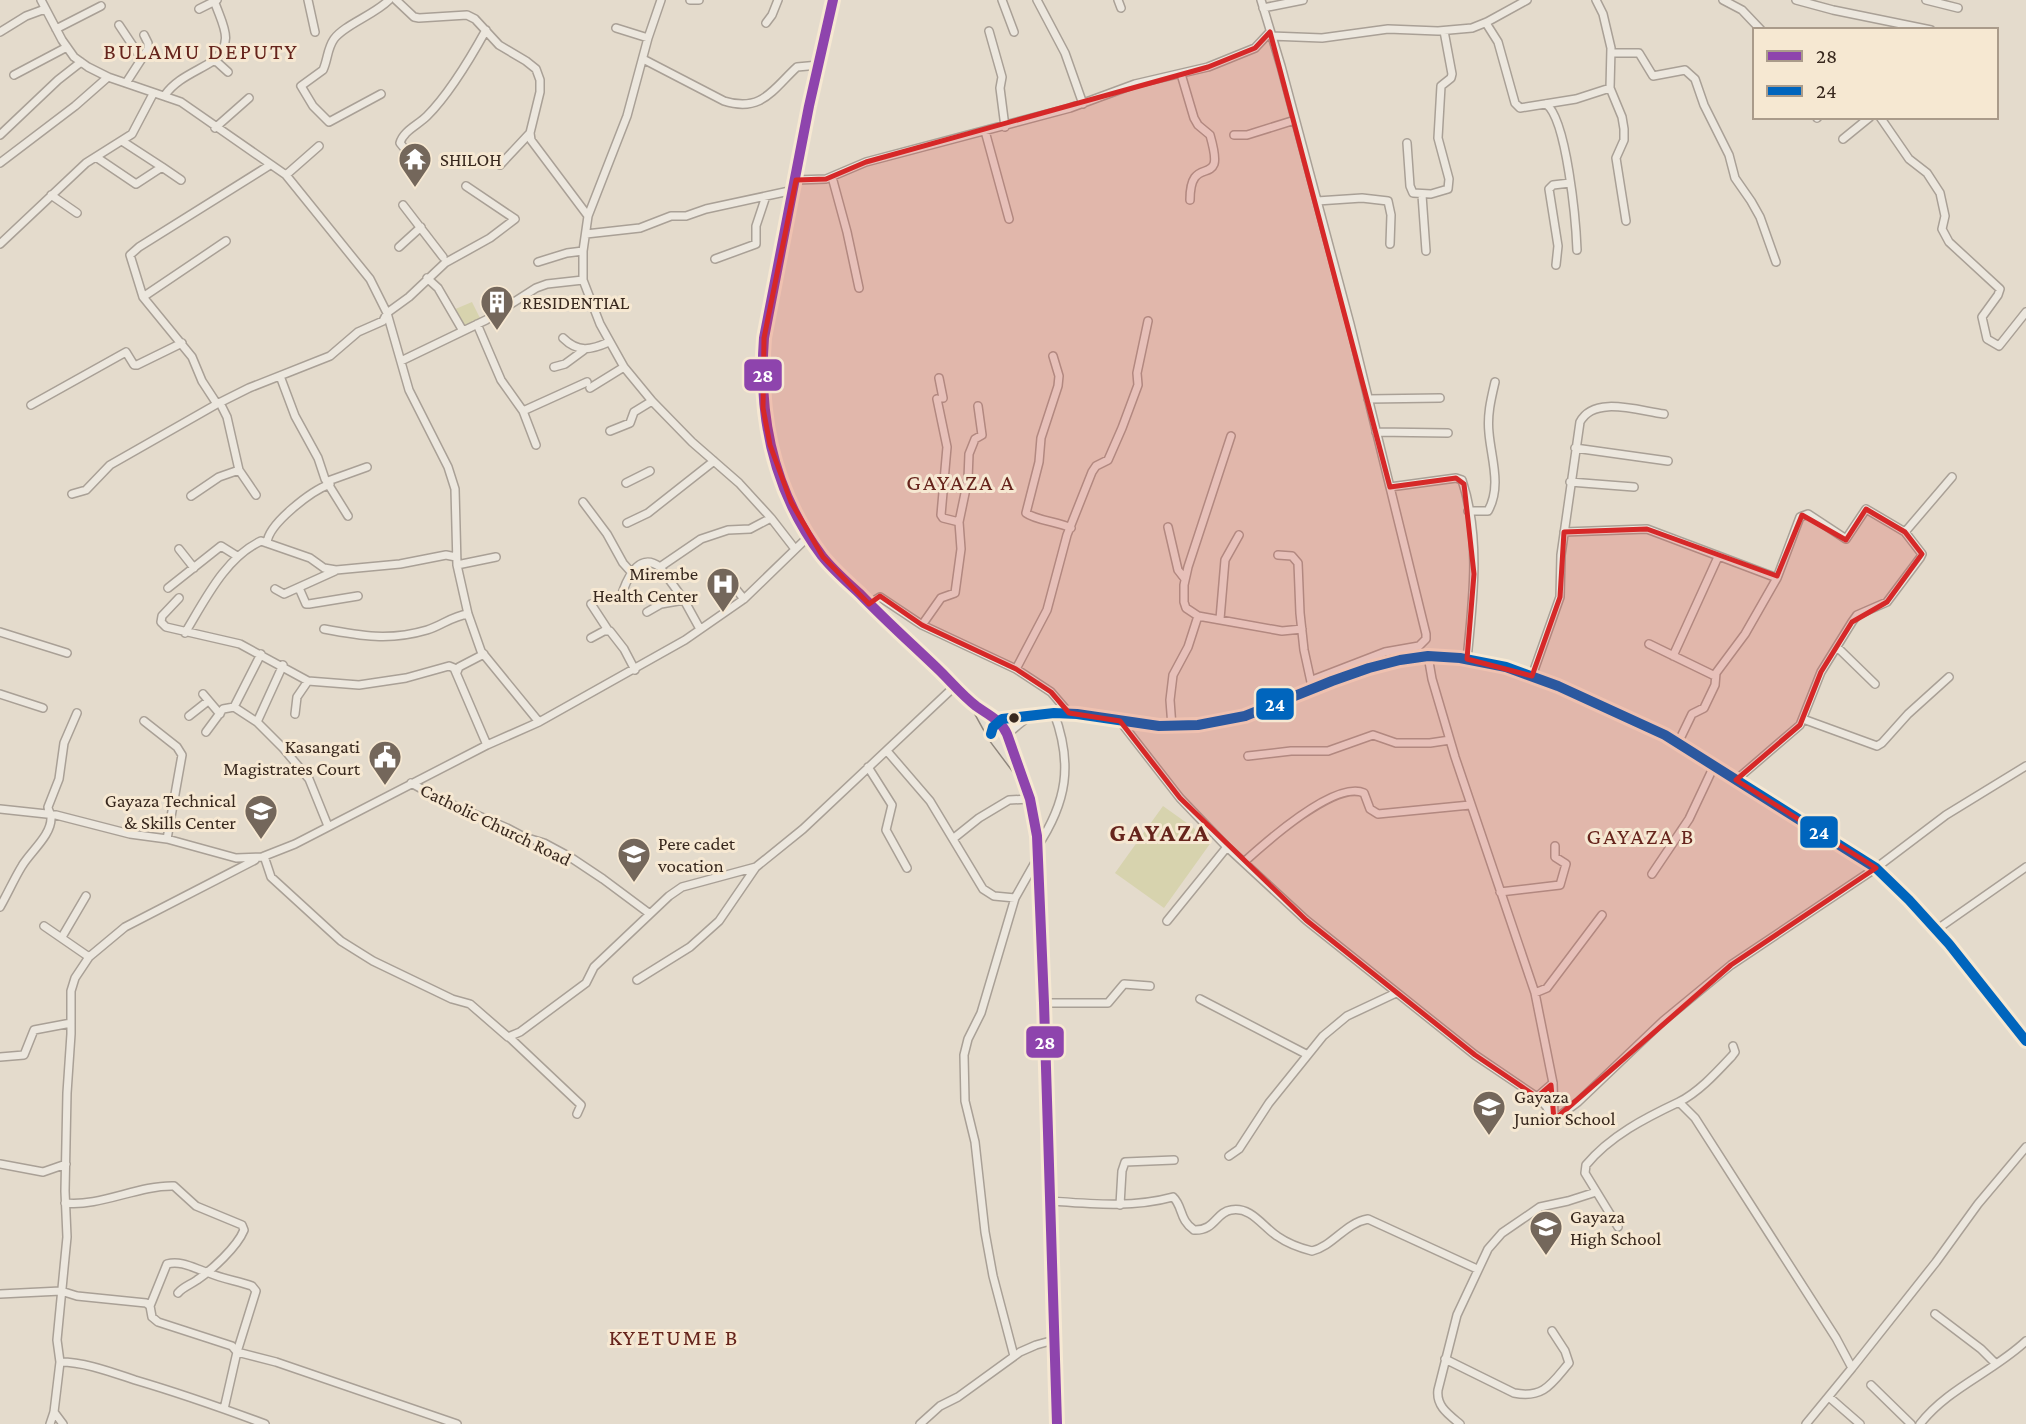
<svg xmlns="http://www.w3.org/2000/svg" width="2026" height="1424" viewBox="0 0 2026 1424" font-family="'Crimson Pro',serif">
	<rect width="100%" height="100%" fill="#e4dbcc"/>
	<!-- grass -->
	<path fill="#d7d3ae" d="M472,302L481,320L463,328L453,310Z
		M1163,806L1212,841L1164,908L1115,873Z"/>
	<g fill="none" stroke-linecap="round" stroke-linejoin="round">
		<defs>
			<path id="minor" d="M41,0L62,40L74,57L88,67L108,77L181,102L286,175L370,279L387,313L409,390L448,467L455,489L457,565L468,614L481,651L539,722
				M308,0L315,32
				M396,0L414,17L419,18L467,15L475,19L499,45L526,61L536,69L540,80V92L530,133L531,140L588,216
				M661,0L648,38L627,116L588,216L583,251V280L600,324L624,367L652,401L692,442L739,483L771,518L795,549
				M690,0H699
				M1002,0L1014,32
				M1037,0L1065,53L1083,104
				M1118,0L1121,8
				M1261,0L1281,66L1350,324L1426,634V639L1419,646L1385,652L1315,679L1311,682V690
				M1596,0L1603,14L1611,48L1610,88L1622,117L1624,129V140L1616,158L1626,221
				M1723,0L1742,10L1761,30
				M1796,0L1833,10L1931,30
				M1926,0L1958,8
				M1263,8L1303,0
				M199,9L217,0
				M766,23L772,15L778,0
				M1486,23L1498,42L1515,103L1520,108L1576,99L1610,88
				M119,25L141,58
				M616,28L648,38
				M56,29L101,6
				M989,31L1002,77L1000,88L1005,127
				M0,32L26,16L45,9
				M1271,36L1322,38L1388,29L1438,31L1472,28L1487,22L1527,0
				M1611,53H1639L1653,76L1685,70L1695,79L1704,105L1729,155L1735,178L1751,201L1760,217L1776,262
				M643,59L724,101C762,113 773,89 797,67L819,65
				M213,61C235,42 223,26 215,3
				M1181,74L1194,118L1198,125L1210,135C1212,142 1216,158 1214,164C1209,177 1190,163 1190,200
				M14,75L67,47
				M126,83L148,49V43L144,35
				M381,94L329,122L313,106L301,86L323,70C328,59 327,49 334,39C344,25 374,15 389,0
				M165,95C177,78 196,72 213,61L217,62L228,72
				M1546,104C1567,119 1576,223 1577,250
				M1880,117L1909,159L1927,173L1940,193L1945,216L1942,229L1949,242L2000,289L1998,295L1982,317L1987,339L1999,346L2026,312
				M1817,118L1818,117
				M215,128L249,98
				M985,131L1009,219
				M0,135L58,80L81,62
				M1234,135H1247L1295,120
				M1843,139L1870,117
				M122,141L162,167
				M1407,143L1410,186L1413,193L1431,194L1448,189L1449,179L1438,138L1441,86L1451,78L1452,74L1444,31
				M408,153L400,143C403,131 418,125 427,116C450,93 470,59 486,30
				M96,157L136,184L162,167L181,180
				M0,163L75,106L108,77
				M500,165L530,133
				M286,175L319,146
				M832,177L847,232L859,288
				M796,180L826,179L866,162L1070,108L1135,84L1208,67L1255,48L1270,32
				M51,195L77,213
				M1422,195L1426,251
				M1317,201L1362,198L1388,201L1391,215L1390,244
				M403,205L443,257
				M586,234L640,228L671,216H686L706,209L794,190
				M0,244L86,163L132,134L153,94
				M399,247L421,227
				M715,259L756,244V226L766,196
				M538,262L567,253L583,251
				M1556,265L1558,246L1549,189L1553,185L1570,183
				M427,278L438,288L463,331
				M143,297L226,241
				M477,324L501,380L523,411
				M563,338C578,353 591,350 609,342
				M1053,356L1059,376L1058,386L1041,438L1039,462L1026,513C1035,520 1058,522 1071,528
				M401,361L486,320L536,288L547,284L583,280
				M554,367L565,364L584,350
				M280,376L295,416L318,458L325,479L348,516
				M939,378L943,398
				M590,388L624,367
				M937,399L947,447L941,515L943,518L959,522
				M1368,399L1440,398
				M217,404L202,381L192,357L143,297L130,255L139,247L270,165
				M31,405L126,352L134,365H137L182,343
				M222,407L227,417L239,470L256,495
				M610,431L630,423L634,412L652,401
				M1376,432L1448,433
				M1231,436L1188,567L1184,585V602L1186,608L1198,616L1282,631L1302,629
				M536,445L523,411L587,382
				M1575,448L1668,461
				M328,481L367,467
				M1570,482L1634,487
				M626,483L650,471
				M1390,487L1456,478L1462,480C1481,537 1473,601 1467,659
				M72,494L86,490L110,465L217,404L249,388L330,356L358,332L383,321L387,313L409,297L445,263L490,238L515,219L466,186
				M191,496L219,477L239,470
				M583,502L607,534L623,563L631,572
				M1468,511H1488C1502,486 1491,458 1489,433C1487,415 1491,399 1495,382
				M627,523L648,513L714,461
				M1168,527L1178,570L1185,579
				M1564,532L1647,529L1777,578
				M267,543C268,524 311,491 330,484
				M179,549L194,568
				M1278,555L1292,556L1298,563L1300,613L1304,650L1311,682
				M457,565L496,557
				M660,567L684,600L700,629
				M713,583L725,576L744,599
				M168,588L221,546L237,556
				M299,588L306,604H309L358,596
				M275,589L284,594L335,571
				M179,598L162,616L161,622L166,627L240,644L308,681L359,685L406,678L449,666L454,668L487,745
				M620,600C625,583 637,550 660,567L701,539L728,530L750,529L771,518
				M591,604L608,630
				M869,604L880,597L922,625L1016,669L1051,692L1069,713
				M647,612L661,604L684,600
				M1220,619L1225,560L1239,535
				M922,625L941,598L955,593L961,549L959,522L968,479L969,454L975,439L982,435L978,406
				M324,629C361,636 390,641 427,630C441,626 452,616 468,614
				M0,632L67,653
				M185,633C205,600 225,558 261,541L310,558L324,568L336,570L400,564L446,555L456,557
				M591,638L604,631H610L624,649L635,670
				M1649,644L1715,676
				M1837,647L1875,684
				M1428,656L1432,679L1455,757L1535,993L1553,1083L1554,1116
				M1673,656L1718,557
				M283,665L257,722L283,748L309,779L328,826
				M1016,669L1047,610L1067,535L1092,472L1096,466L1108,460L1122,428L1138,385L1137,373L1148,321
				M457,672L459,667L484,654
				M1532,676L1560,597L1561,555L1580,422C1594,395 1639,411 1664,414
				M0,694L43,708
				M203,694L220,714
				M295,714L297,697L308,681
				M189,716L208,701
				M1803,719L1877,746L1882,743L1908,714L1949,677
				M144,721L177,747L182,755L167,839
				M1120,721L1180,798L1227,847L1306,920L1475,1055L1537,1097L1546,1106L1554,1120
				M257,722L234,707L261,654
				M1172,727L1170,700L1173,675L1188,647L1198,616
				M206,732L223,709L234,707
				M991,734L995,724L1002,719L1069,713L1159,726L1198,725L1245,716L1332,681L1369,668L1400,660L1428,656L1460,658L1506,667L1558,686L1665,735L1876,868L1909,900L1949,944L2026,1041
				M995,739C1008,738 1016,724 1028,718
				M1678,743L1692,714L1704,708L1715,685L1716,673L1745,634L1777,578L1800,517L1808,514L1846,539L1866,509L1905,532
				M887,751L930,801L983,889L994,896L1015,898
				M1248,756L1291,751H1328L1373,735L1396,743H1430L1450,740
				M868,767L892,805L886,830L907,868
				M1736,780L1800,725L1821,672L1852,622L1857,615L1887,602L1920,558L1922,554L1905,532L1952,477
				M411,783L444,801L507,828L524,837L544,843L570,857L603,879L650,914
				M0,809L56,815L130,834L167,839L236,858L262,857L295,844L487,745L539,722L685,640L744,599L809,536
				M954,838L979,818L1009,800L1030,799
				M1037,847C1067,802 1073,764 1054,713
				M264,856L271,877L341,941L373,961L452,999L470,1004L508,1037L520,1032L586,983L594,967L669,896L682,887L756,867L803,829L955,686
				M1244,862C1265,843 1335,780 1364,793L1370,809L1378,814L1470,805
				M1652,874L1689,819L1714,766
				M1500,892L1560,885L1566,864L1555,857V846
				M0,907C8,893 14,879 22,866C30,852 52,835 51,817C51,814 48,810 48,807L59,779L64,743L77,713
				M1167,921L1227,847
				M44,926L89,957
				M1936,930L2026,867
				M62,937L86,896
				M637,980L690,947L719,921L756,867
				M1535,993L1547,988L1602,915
				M1200,999L1306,1054
				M1044,1003H1108L1124,984L1150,986
				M509,1037L581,1105L577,1114
				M0,1057L24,1055L34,1030L71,1023
				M1537,1097L1553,1083
				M1679,1102L1695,1118L1836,1338L1852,1368L1806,1424
				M1554,1120L1578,1102L1663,1021L1731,965L1876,868L1946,815L2026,766
				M1229,1156L1239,1149L1269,1103L1323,1036L1347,1016L1396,993
				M0,1164L43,1172L66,1164
				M1050,1201C1092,1204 1133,1208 1173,1197C1183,1206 1179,1220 1194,1230C1215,1231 1216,1212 1231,1210C1251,1206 1263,1227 1277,1236C1287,1243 1300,1248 1312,1251C1333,1246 1345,1223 1368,1219L1477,1269
				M65,1203C100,1207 138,1185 174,1186L196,1206L242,1225L244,1230C237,1247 212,1270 197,1280C190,1285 183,1287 178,1293
				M1120,1205L1122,1171L1125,1162L1174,1160
				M1618,1227L1585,1173L1586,1165C1610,1136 1645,1118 1679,1102C1699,1092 1717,1072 1732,1056L1735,1052L1733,1046
				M0,1294L61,1291L77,1296L146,1303L150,1306L152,1317L158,1322L232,1346L237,1352L224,1409
				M150,1306L167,1264C182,1260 195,1269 209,1273C223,1279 238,1281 252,1286L256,1291L237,1352L276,1362L457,1424
				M1935,1314L1981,1349L1995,1363
				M1014,1356L993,1276L985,1232L975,1142L965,1101L964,1055L968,1039L981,1013L1015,898L1037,859
				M1445,1359L1514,1393C1544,1399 1552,1383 1569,1363L1565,1351L1552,1331
				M60,1362C85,1362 111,1372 135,1380C179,1393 222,1408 265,1424
				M1852,1368L1936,1262L1978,1204L2026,1147
				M1871,1385L1911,1424
				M1829,1397L1860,1424
				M54,1412L63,1424
				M50,1424L54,1412L60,1362L57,1340L67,1237L65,1191L67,1093L71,1034V991L75,978L89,957L125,927L255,860
				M920,1424L940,1406L958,1397L1020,1352L1036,1345L1054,1340
				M1460,1424C1448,1414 1436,1406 1438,1390L1457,1315L1488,1249L1502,1233L1540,1207L1568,1201L1596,1192
				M1920,1424C1948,1388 1993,1372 2026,1341"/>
			<path id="major" d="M833,0L809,106L764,338C758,416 774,492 822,556C833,570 847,582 860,594C886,621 914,646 941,672C952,683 963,696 976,706C987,714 1001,720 1007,734L1030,799L1037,836L1044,1003L1057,1424
				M978,709L994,738L1018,770"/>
		</defs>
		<!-- minor casing -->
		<use href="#minor" stroke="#a9a096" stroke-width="10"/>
		<!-- major casing -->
		<use href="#major" stroke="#8f867c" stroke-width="12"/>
		<!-- minor -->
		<use href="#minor" stroke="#ece7de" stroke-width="7"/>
		<!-- major -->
		<use href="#major" stroke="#e4dccf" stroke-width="9"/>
		<defs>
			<path id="bus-1" d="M833,0L809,106L764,338C758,416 774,492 822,556C833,570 847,582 860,594C886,621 914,646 941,672C952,683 963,696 976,706C987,714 1001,720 1007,734L1030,799L1037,836L1044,1003L1057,1424"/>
			<path id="bus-2" d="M991,734L993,727L1002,719L1054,713L1077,714L1159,726L1198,725L1245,716L1332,681L1369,668L1400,660L1428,656L1460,658L1506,667L1558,686L1665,735L1876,868L1909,900L1949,944L2026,1041"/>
		</defs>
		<!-- bus-1 casing -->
		<use href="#bus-1" stroke="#f6e8d2" stroke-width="16"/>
		<!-- bus-2 casing -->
		<use href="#bus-2" stroke="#f6e8d2" stroke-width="16"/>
		<!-- bus-1 -->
		<use href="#bus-1" stroke="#8e44ad" stroke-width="10"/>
		<!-- bus-2 -->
		<use href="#bus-2" stroke="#0065bd" stroke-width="10"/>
	</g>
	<!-- marked area -->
	<path fill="#d62828" fill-opacity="0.2" stroke="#d62828" stroke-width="5" stroke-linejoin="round" d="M1270,32L1390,487L1456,478L1464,484L1474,574L1467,659L1532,676L1560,597L1564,532L1647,529L1777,576L1802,515L1846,540L1866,509L1905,532L1922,554L1887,602L1852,622L1821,672L1800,725L1736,780L1876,868L1731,965L1554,1120L1551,1085L1537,1097L1475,1055L1306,920L1180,798L1120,721L1069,713L1051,692L1016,669L922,625L880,596L869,604L823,557L791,502L770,445L763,408L764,338L796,180L826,179L866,162L1208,67L1255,48Z"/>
	<!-- icons -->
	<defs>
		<symbol id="temple-pin" viewBox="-11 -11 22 30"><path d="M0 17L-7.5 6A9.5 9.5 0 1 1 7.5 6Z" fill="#74675b" stroke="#f6e8d2"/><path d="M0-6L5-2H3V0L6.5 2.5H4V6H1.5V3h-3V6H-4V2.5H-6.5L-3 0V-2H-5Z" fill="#fff"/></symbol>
		<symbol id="building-pin" viewBox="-11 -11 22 30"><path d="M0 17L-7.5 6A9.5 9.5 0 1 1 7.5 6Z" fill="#74675b" stroke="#f6e8d2"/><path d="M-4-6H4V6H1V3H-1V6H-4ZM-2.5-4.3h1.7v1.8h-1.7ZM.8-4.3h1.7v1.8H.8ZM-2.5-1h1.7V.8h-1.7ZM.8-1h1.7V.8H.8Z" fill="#fff"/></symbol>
		<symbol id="hospital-pin" viewBox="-11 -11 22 30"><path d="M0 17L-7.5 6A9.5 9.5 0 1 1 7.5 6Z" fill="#74675b" stroke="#f6e8d2"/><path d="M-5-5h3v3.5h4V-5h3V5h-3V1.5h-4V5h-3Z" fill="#fff"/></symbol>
		<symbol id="civic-pin" viewBox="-11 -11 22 30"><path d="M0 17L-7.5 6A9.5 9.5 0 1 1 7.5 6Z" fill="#74675b" stroke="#f6e8d2"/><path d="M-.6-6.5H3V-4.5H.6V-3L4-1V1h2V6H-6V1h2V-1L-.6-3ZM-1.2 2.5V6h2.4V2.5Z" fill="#fff"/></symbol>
		<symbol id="school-pin" viewBox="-11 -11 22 30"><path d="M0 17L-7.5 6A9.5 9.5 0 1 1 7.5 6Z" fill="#74675b" stroke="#f6e8d2"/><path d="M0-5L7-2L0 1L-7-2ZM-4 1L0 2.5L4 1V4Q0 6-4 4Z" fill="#fff"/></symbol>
	</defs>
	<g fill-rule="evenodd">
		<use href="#temple-pin" x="396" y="140" width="38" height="52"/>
		<use href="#building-pin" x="478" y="283" width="38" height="52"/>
		<use href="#hospital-pin" x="704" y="565" width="38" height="52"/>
		<use href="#civic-pin" x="366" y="738" width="38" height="52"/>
		<use href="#school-pin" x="242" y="792" width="38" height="52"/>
		<use href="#school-pin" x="615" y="835" width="38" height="52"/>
		<use href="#school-pin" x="1470" y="1088" width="38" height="52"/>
		<use href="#school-pin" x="1527" y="1208" width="38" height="52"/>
	</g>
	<!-- markers -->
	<circle fill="#38281e" stroke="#f6e8d2" stroke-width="2.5" cx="1014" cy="718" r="6"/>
	<g text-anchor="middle" stroke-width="6" stroke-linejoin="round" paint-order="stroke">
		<!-- poi labels -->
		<g font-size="19" fill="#38281e" stroke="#f6e8d2" text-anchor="start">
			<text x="440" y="166">SHILOH</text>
			<text x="522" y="309">RESIDENTIAL</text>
			<text x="698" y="580" text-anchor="end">Mirembe<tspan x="698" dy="22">Health Center</tspan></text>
			<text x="360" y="753" text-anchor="end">Kasangati<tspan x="360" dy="22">Magistrates Court</tspan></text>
			<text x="236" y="807" text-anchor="end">Gayaza Technical<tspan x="236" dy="22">&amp; Skills Center</tspan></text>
			<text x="658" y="850">Pere cadet<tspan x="658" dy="22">vocation</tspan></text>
			<text x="1514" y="1103">Gayaza<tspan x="1514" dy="22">Junior School</tspan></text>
			<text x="1570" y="1223">Gayaza<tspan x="1570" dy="22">High School</tspan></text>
		</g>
		<!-- street labels -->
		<g font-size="19" fill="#38281e" stroke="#f6e8d2">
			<text transform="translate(496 824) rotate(26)" y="7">Catholic Church Road</text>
		</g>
		<!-- quarter labels -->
		<g font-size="23" letter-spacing="2" fill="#66241c" stroke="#f6e8d2">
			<text x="201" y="59">BULAMU DEPUTY</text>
			<text x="961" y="490">GAYAZA A</text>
			<text x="1641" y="844">GAYAZA B</text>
			<text x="674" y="1345">KYETUME B</text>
		</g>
		<!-- district labels -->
		<g font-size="26" font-weight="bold" letter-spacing="2" fill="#66241c" stroke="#f6e8d2">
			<text x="1160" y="841">GAYAZA</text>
		</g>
	</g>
	<g stroke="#f6e8d2" stroke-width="2.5">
		<rect x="743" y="358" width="40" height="34" rx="7" fill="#8e44ad"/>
		<rect x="1255" y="687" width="40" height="34" rx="7" fill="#0065bd"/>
		<rect x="1799" y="815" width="40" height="34" rx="7" fill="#0065bd"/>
		<rect x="1025" y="1025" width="40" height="34" rx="7" fill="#8e44ad"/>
	</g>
	<g font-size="19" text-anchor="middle" font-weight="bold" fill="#fff">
		<text x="763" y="382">28</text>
		<text x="1275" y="711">24</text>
		<text x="1819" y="839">24</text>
		<text x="1045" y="1049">28</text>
	</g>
	<!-- legend -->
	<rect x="1753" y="28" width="245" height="91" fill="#f6e8d2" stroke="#aa9b8a" stroke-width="2"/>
	<rect x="1767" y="51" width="35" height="10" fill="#8e44ad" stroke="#aa9b8a" stroke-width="2"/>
	<text x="1816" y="63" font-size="21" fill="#38281e">28</text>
	<rect x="1767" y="86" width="35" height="10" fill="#0065bd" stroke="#aa9b8a" stroke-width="2"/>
	<text x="1816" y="98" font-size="21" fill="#38281e">24</text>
</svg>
